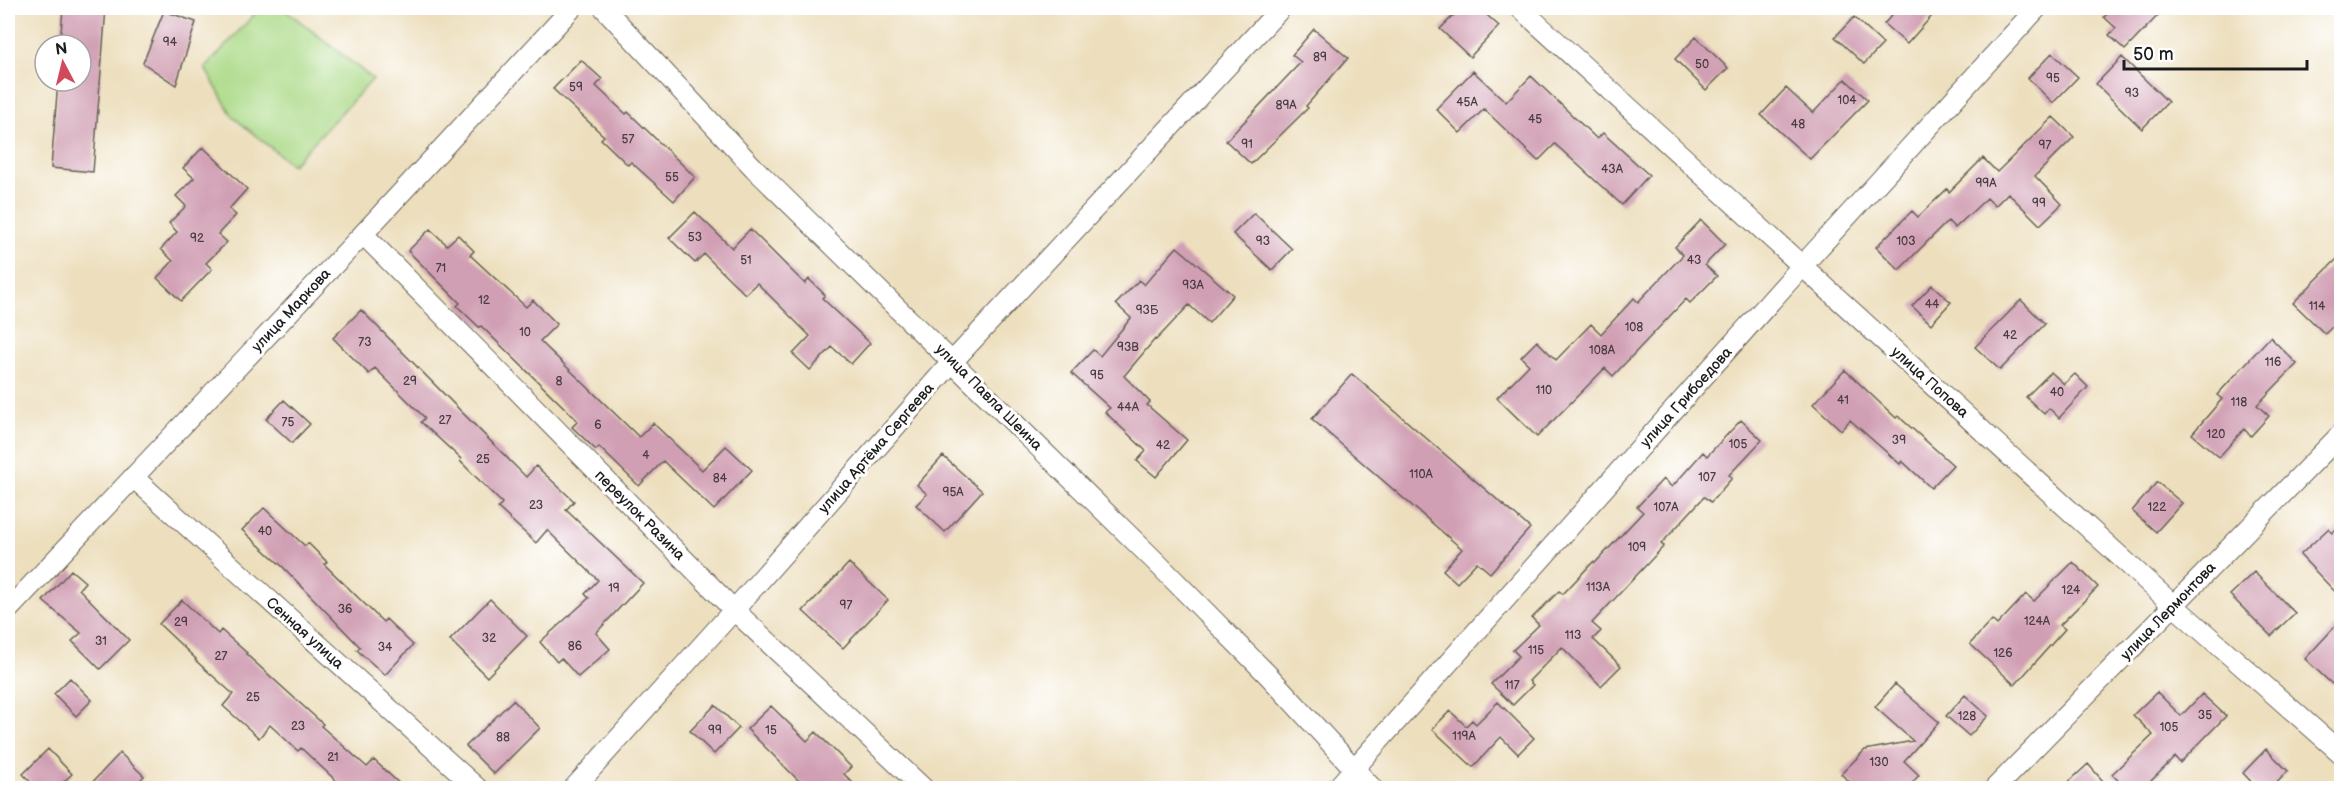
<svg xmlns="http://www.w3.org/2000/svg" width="2349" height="796" viewBox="0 0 2349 796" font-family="'Balsamiq Sans',sans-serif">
	<rect width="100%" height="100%" fill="#fff"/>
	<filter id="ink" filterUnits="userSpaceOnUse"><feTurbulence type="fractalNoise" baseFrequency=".0167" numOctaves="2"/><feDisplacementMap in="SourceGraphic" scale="12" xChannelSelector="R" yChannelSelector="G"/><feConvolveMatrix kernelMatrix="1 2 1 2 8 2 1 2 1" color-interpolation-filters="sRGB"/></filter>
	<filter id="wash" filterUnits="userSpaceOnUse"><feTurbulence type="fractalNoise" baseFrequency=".008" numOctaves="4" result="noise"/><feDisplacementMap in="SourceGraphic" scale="24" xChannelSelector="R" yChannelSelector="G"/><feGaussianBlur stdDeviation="1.35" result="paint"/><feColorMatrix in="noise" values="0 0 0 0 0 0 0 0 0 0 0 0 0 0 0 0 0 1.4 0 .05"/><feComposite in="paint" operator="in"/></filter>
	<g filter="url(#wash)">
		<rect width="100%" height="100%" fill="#eddfbe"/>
		<!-- green -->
		<path fill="#acda88" stroke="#647b52" stroke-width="1.5" d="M260,8H283L373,79L292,165L233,117L205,68Z"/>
		<g id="blocks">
			<!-- building -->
			<path fill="#d09fb3" d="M63,8H106L93,172L51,168L58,81H81V45H60Z
				M1461,8H1479L1499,26L1470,57L1440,29Z
				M1898,8H1939L1907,44L1884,24Z
				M2113,8H2165L2125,50L2109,35L2116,28L2104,17Z
				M164,11L196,22L176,85L143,63Z
				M1854,17L1883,44L1864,64L1835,37Z
				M1314,29L1348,58L1306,106L1308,108L1251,164L1226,141L1301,62L1292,55Z
				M1696,37L1728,68L1706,90L1675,59Z
				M2052,53L2078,77L2053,103L2028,78Z
				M2122,57L2168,102L2142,129L2096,84Z
				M581,60L602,79L596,86L626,114L628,112L695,177L674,201L631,162L628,165L601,139L604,136L553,89Z
				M1473,71L1506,102L1531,76L1597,139L1603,133L1649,175L1622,205L1555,144L1538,161L1484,109L1460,133L1436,109Z
				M1845,79L1868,100L1810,159L1761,115L1786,88L1813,113Z
				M2053,117L2074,137L2035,176L2062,204L2040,225L2008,193L1995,206L1987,198L1955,228L1948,221L1899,270L1876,247L1912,211L1918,217L1947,189L1949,192L1983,158L1997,172Z
				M203,147L247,189L229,209L236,215L218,234L227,242L206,263L212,269L181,301L157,278L173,261L161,249L177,232L169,223L186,206L176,196L194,178L183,168Z
				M695,212L732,248L750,229L805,284L809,279L825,295L822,298L870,343L851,364L832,347L810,370L793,354L810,336L757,283L745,294L704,254L695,263L669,238Z
				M1254,213L1292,249L1272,270L1233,234Z
				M1701,220L1725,244L1705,265L1717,276L1690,303L1686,299L1613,376L1605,368L1537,437L1497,398L1529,365L1521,357L1537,341L1556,360L1591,324L1601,334L1634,298L1638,302L1683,255L1675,247Z
				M430,229L447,245L458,235L474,251L470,255L526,307L533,300L557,324L540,341L639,437L653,423L702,470L726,446L752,470L714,510L663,461L639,486L599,447L596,450L572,427L578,421L481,326L479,327L457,306L460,303L408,251Z
				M1177,247L1233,295L1209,323L1189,305L1156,340L1155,339L1124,376L1150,402L1147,405L1187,440L1156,477L1137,461L1146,451L1105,412L1110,408L1071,373L1093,350L1100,356L1131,318L1116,304L1139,280L1144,285Z
				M2342,254V317L2325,334L2293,303Z
				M1932,285L1951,302L1931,324L1912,306Z
				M2021,300L2045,324L2000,370L1975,347Z
				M361,310L526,477L536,466L574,501L566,510L643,583L596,633L610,649L578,677L561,658L557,662L540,642L589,598L585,594L598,580L547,530L536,543L498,508L502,503L460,461L461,459L421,422L425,418L375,368L369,374L333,338Z
				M2270,337L2297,364L2257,405L2269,416L2251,436L2244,429L2219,457L2192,434L2222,399L2217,395Z
				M1845,370L1896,418L1898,416L1953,465L1931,488L1902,461L1900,464L1850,420L1841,430L1813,404Z
				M2051,372L2064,384L2075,374L2088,387L2059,418L2049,408L2044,414L2026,397Z
				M1352,374L1530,528L1490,573L1477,562L1457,583L1443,570L1462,549L1312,419Z
				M284,400L310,424L292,443L266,419Z
				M1741,420L1762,440L1729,475L1732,478L1711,502L1704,497L1661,544L1664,546L1592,623L1601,631L1593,639L1621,666L1601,686L1562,647L1529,681L1533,685L1513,705L1491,684L1519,656L1513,650L1539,625L1532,618L1559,591L1563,594L1593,562L1595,563L1643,512L1637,507L1663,479L1672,487L1703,452L1707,456Z
				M943,456L982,491L945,532L916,505L927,494L917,485Z
				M2157,482L2182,503L2156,532L2132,511Z
				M264,508L305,546L308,543L327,562L324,564L383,622L386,619L413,645L385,675L357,650L360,647L283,567L242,530Z
				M2342,523V599L2300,555L2328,529L2332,533Z
				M2073,562L2098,587L2060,625L2065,629L2015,685L1970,644L1992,620L1997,625L2026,594L2034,601Z
				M849,563L888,600L843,648L803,611Z
				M71,570L85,582L79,589L129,640L100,669L72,641L81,633L43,601Z
				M2254,572L2295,613L2271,636L2230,595Z
				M490,599L527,636L487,677L450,640Z
				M182,600L218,634L221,630L247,653L246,654L323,724L321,726L367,767L374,760L405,789H345L301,748L298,751L270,725L259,738L223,706L233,694L195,660L196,659L159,624Z
				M2342,619V675L2332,684L2305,659Z
				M70,678L92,700L76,716L54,694Z
				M1895,684L1939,722L1904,761L1919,775L1907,789H1857L1841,774L1865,750L1913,741L1875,707Z
				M2157,692L2181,716L2202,694L2226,716L2180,763L2175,757L2143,789H2126L2112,774L2153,735L2133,715Z
				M1965,695L1988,716L1969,736L1946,716Z
				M513,700L540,728L494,774L466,746Z
				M1498,702L1534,738L1518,754L1501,737L1473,767L1432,729L1450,711L1466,726L1472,720L1476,724Z
				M715,705L739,728L714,754L690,731Z
				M771,706L807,741L816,732L851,767L844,774L859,789H807L747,729Z
				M48,749L72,774L56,789H37L23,774Z
				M2266,749L2288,771L2271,789H2258L2243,773Z
				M120,753L144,776L132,789H86Z
				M2088,764L2110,789H2061Z"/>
		</g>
	</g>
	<g filter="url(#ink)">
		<use href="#blocks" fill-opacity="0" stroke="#656055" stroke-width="1.5"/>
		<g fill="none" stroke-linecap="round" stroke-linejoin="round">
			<defs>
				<path id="street" d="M604,8L754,168L1153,559L1268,675L1372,788
					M1520,8L2173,605L2342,754
					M363,234L734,610L923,788
					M133,477L477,788
					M8,610L363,234L572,8
					M574,788L734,610L953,361L1281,8
					M1337,788L1802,266L2037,8
					M1995,788L2342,433"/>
			</defs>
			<!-- street casing -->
			<use href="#street" stroke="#656055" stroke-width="22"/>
			<!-- street -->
			<use href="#street" stroke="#fff" stroke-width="20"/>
		</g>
	</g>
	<g text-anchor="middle" stroke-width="6" stroke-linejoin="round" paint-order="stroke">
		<!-- number labels -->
		<g font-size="12" fill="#493d42">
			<text x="170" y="46">94</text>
			<text x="1320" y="61">89</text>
			<text x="1702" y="68">50</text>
			<text x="2053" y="82">95</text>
			<text x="576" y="91">59</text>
			<text x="2132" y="97">93</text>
			<text x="1847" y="104">104</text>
			<text x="1467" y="106">45А</text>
			<text x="1286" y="109">89А</text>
			<text x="1535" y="123">45</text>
			<text x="1798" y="128">48</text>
			<text x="628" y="143">57</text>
			<text x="1247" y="148">91</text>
			<text x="2045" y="149">97</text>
			<text x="1612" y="173">43А</text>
			<text x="672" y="181">55</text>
			<text x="1986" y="187">99А</text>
			<text x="2039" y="207">99</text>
			<text x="695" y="241">53</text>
			<text x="197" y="242">92</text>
			<text x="1263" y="245">93</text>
			<text x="1906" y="245">103</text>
			<text x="746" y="264">51</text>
			<text x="1694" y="264">43</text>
			<text x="441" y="272">71</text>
			<text x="1193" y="289">93А</text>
			<text x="484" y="304">12</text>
			<text x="1932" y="308">44</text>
			<text x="2317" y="310">114</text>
			<text x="1147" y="314">93Б</text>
			<text x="1634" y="331">108</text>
			<text x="525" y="336">10</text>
			<text x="2010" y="339">42</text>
			<text x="365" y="346">73</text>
			<text x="1128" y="351">93В</text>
			<text x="1602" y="354">108А</text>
			<text x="2273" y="366">116</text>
			<text x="1097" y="379">95</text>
			<text x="410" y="385">29</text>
			<text x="559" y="385">8</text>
			<text x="1544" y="394">110</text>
			<text x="2057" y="396">40</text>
			<text x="1843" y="404">41</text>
			<text x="2239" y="406">118</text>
			<text x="1128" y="411">44А</text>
			<text x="445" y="424">27</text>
			<text x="288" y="426">75</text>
			<text x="598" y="429">6</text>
			<text x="2216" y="438">120</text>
			<text x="1899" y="444">39</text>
			<text x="1738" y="448">105</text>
			<text x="1163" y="449">42</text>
			<text x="646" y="459">4</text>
			<text x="483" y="463">25</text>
			<text x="1421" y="478">110А</text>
			<text x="1707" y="481">107</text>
			<text x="720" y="482">84</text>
			<text x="953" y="496">95А</text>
			<text x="536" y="509">23</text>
			<text x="1666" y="511">107А</text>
			<text x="2157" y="511">122</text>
			<text x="265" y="535">40</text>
			<text x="1637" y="551">109</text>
			<text x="1598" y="591">113А</text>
			<text x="614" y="592">19</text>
			<text x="2071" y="594">124</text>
			<text x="846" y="609">97</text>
			<text x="345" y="613">36</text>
			<text x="2037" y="625">124А</text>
			<text x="181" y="626">29</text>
			<text x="1573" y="639">113</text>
			<text x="489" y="642">32</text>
			<text x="101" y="645">31</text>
			<text x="575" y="650">86</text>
			<text x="385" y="651">34</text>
			<text x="1536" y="654">115</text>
			<text x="2003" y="657">126</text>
			<text x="221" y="660">27</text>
			<text x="1512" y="689">117</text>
			<text x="253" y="701">25</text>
			<text x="2205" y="719">35</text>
			<text x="1967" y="720">128</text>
			<text x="298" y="730">23</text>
			<text x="2169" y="731">105</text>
			<text x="715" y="734">99</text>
			<text x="771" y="734">15</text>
			<text x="1464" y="740">119А</text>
			<text x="503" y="741">88</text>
			<text x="333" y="761">21</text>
			<text x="1879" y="766">130</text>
		</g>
		<!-- street labels -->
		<g font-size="15" fill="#1c1c1c" stroke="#fff">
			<text transform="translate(291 310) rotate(-47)" y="5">улица Маркова</text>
			<text transform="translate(1930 382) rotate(42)" y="5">улица Попова</text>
			<text transform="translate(989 397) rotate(45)" y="5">улица Павла Шеина</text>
			<text transform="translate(1686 397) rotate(-48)" y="5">улица Грибоедова</text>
			<text transform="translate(876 448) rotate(-49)" y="5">улица Артёма Сергеева</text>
			<text transform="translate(640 515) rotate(45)" y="5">переулок Разина</text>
			<text transform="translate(2168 611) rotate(-46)" y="5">улица Лермонтова</text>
			<text transform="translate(305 633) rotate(42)" y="5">Сенная улица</text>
		</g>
	</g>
	<!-- margin -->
	<rect width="2349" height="796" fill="none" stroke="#fff" stroke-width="30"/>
	<!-- north arrow -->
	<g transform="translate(63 63) rotate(353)"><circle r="28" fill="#ffffff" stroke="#a4a4a4" stroke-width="1.5"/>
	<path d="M0-4.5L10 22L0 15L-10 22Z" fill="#d1495b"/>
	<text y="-9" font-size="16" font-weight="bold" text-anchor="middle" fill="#1c1c1c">N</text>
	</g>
	<!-- scale -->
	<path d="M2124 60v9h183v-9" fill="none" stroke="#1c1c1c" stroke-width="3"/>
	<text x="2133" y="60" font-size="18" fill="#1c1c1c" stroke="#ffffff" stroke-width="4.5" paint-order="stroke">50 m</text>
</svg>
